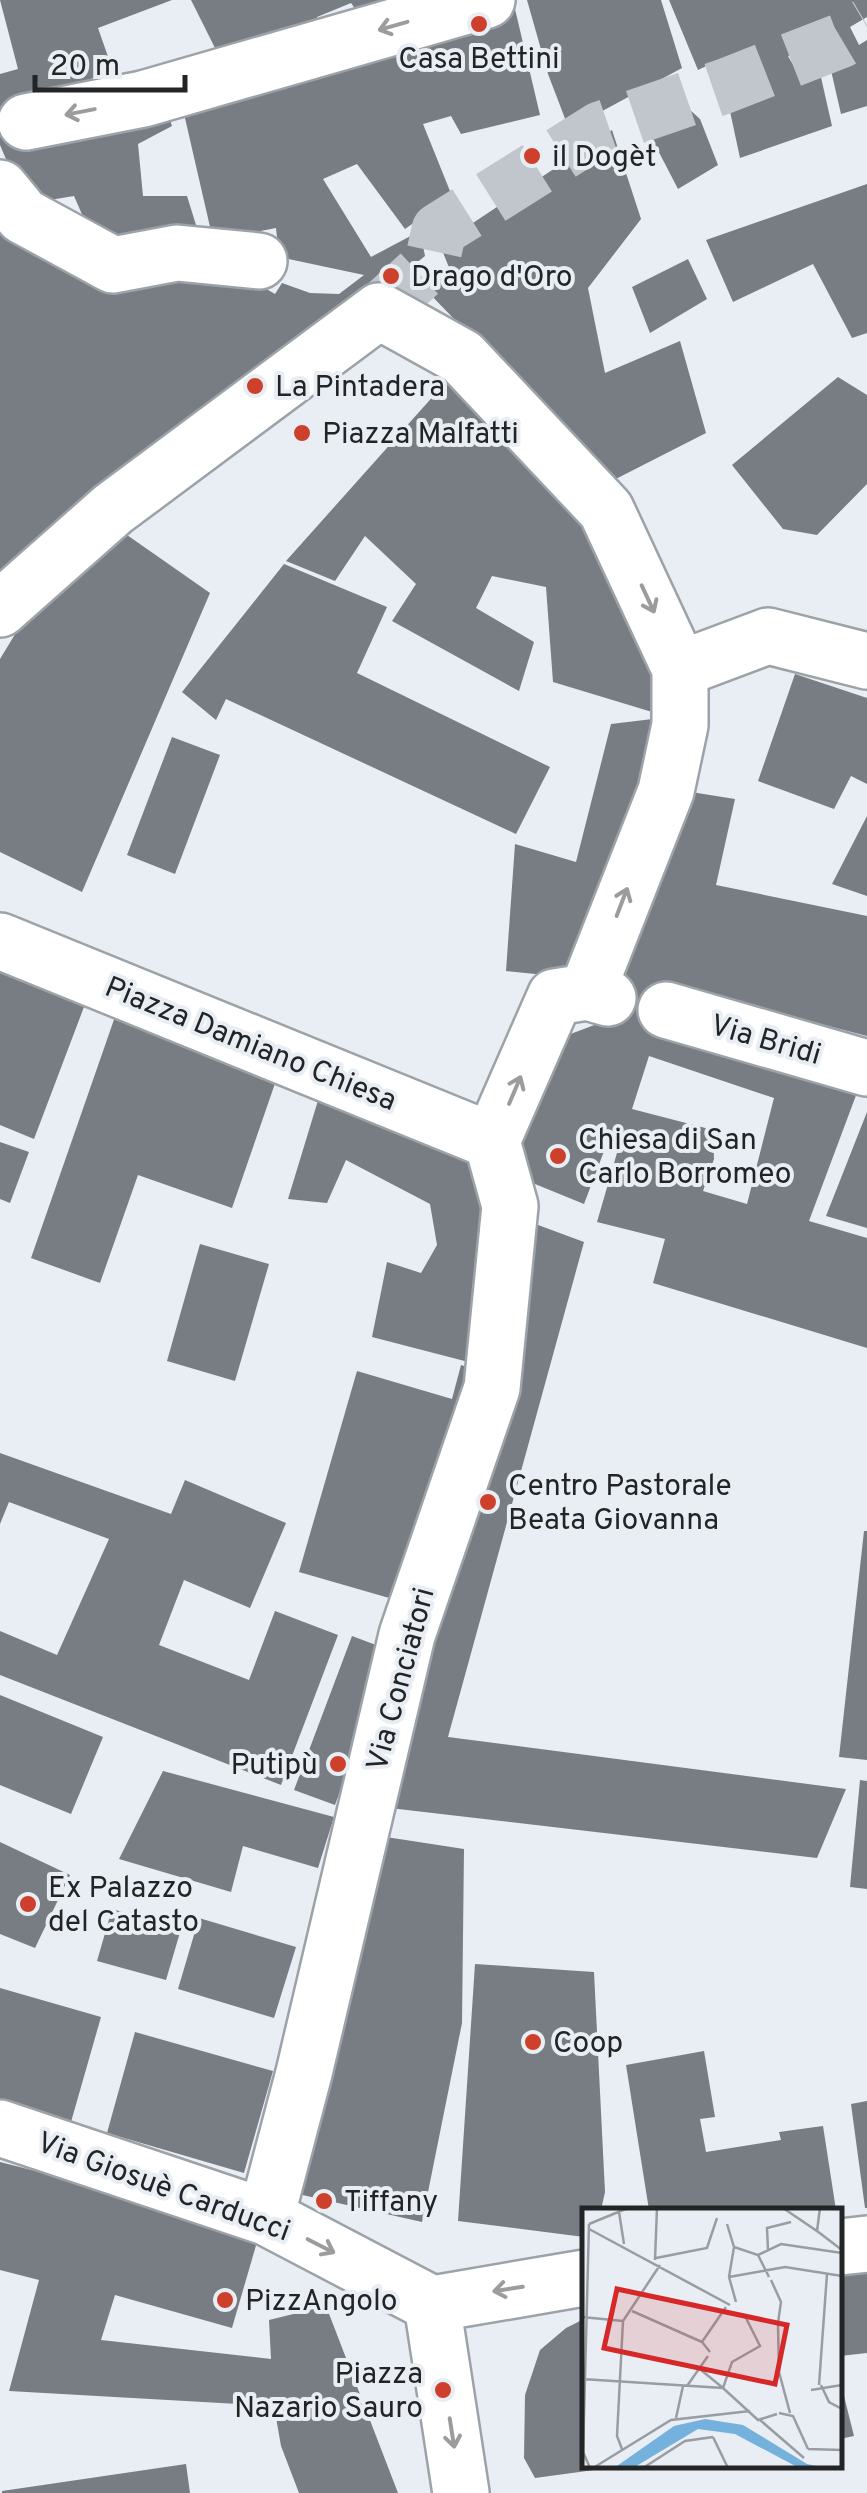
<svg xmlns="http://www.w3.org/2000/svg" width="867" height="2493" viewBox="0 0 867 2493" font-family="Overpass,sans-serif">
	<rect width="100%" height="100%" fill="#e8eef4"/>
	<!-- building -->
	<path fill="#777d82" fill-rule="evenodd" d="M0,0H172L98,28L112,68L19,117L165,105L172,126L138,144L143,196H187L201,241L95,244L74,196L25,204L0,145V74L18,69Z
		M191,0H413L362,18L351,3L317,17L321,40L224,66Z
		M527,0H661L682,68L569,129L548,74Z
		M669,0H867V17L850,27L859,45L867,40V106L841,114L824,40L788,56L796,70L818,64L832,126L740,158L719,60L698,70Z
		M515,9L540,115L461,134L451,116L423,124L452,196L405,229L357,164L323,179L371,257L420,231L425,256L365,305L0,573V219L239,273L275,294L282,283L310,293L339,294L364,275L279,257L276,228L213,240L182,105L424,25Z
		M669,91L700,119L718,165L678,189L635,106Z
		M612,130L641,219L588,288L605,373L680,341L706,433L600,487L538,406L427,291L450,270L440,245Z
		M867,184V333L852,338L813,264L733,302L706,240Z
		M688,259L707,299L650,333L632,287Z
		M453,374L589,518L643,638L662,715L553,682L546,587L492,576L476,608L534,642L519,691L392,621L416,584L365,536L335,581L286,561Z
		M838,377L867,395V484L817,535L783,529L732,465Z
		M127,535L210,593L82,892L0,852V659L31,608Z
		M284,564L387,607L357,673L550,767L516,834L226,699L216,720L182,692Z
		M795,674L867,698V784L851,776L834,809L758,781Z
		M661,718L647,791L575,978L506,971L515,844L576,862L611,724Z
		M172,737L220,755L175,874L127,855Z
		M691,792L735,799L716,885L867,916V1036L670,985L666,1010L654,1037L861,1082L809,1221L867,1238V1348L653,1283L665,1239L597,1222L621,1139L609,1138L584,1204L508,1173L552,1041L597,1024ZM649,1056L774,1098L747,1204L703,1191L714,1159L713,1130L632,1109Z
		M867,816V896L832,884Z
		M0,965L87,999L34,1139L0,1125Z
		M117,1011L280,1069L232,1208L138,1175L100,1283L31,1258Z
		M323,1084L472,1142L497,1255L480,1365L372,1337L387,1262L421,1273L437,1245L430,1204L346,1160L327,1203L288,1199Z
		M867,1112V1228L826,1216Z
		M0,1142L29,1152L10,1203L0,1199Z
		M530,1222L584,1242L448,1737L846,1789L817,1858L381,1807Z
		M200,1244L269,1264L235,1381L167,1361Z
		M461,1365L477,1370L410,1604L299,1572L357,1371L452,1399Z
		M0,1453L171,1514L185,1480L286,1523L250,1608L184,1580L159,1645L249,1680L275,1611L338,1635L281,1785L0,1675V1631L57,1655L109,1539L9,1502L0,1524Z
		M864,1531H867V1760L839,1757Z
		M352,1636L392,1651L335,1805L294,1790Z
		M0,1695L103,1737L71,1814L0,1785Z
		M163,1771L334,1817L318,1868L243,1846L231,1892L119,1859Z
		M860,1780L867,1781V1889L850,1887Z
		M373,1835L464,1849L462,2023L422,2222L298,2194Z
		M0,1842L70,1875L35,1948L0,1934Z
		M112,1909L181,1929L166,1980L97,1961Z
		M199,1918L296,1947L274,2018L178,1989Z
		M475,1964L594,1972L605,2192L601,2210H584V2237L458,2221Z
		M0,1988L101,2017L71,2122L0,2102Z
		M135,2032L273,2071L244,2173L107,2133Z
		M704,2051L715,2117L700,2119L706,2152L781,2140L779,2132L823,2126L836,2210H649L626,2065Z
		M867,2101V2208H865L851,2104Z
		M0,2162L67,2179L257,2242L232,2328L115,2295L101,2340L271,2359L269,2320L326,2306L398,2493H299L281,2446L274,2406L9,2391L39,2280L0,2270Z
		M867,2272V2353L840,2356V2277Z
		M584,2319V2466L609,2468L535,2478L524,2458L525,2395L540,2350L566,2328Z
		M840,2393L844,2396L854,2436L840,2439Z
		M186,2464L190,2493H2V2491Z"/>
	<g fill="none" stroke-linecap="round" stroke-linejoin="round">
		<!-- minor-tunnel -->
		<path stroke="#c0c6cb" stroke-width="55" stroke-dasharray="55 28" stroke-linecap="butt" d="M379,311L432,262L439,230L600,129L725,86L840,41L867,25"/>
		<defs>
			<path id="minor" d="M26,122L143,99L487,0
				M0,188L23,216L113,265L177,253L259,261
				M0,609L113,509L379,311L462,357L606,510L680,669L768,636L867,661
				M0,941L492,1141L555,997L587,992L608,998
				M587,992L666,791L680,725V669
				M666,1010L867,1068
				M0,2128L266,2217L432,2304
				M266,2217L304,2073L407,1635L492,1388L510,1206L492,1141
				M840,2247L867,2244
				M432,2304L461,2493
				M432,2304L584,2278"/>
		</defs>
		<!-- minor casing -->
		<use href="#minor" stroke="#9ca3a8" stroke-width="60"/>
		<!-- minor -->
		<use href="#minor" stroke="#fff" stroke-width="55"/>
	</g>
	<!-- one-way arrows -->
	<defs><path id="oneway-shaft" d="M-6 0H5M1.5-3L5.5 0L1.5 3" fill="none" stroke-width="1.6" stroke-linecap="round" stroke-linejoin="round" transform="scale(2.5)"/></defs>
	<g stroke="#9c9c9d">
		<use href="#oneway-shaft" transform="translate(393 26) rotate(164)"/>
		<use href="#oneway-shaft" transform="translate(80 112) rotate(169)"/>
		<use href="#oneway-shaft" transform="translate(648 599) rotate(65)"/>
		<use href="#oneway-shaft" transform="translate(622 902) rotate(-69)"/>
		<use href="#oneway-shaft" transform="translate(515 1090) rotate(-67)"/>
		<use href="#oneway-shaft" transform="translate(321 2246) rotate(27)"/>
		<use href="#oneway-shaft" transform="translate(508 2289) rotate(171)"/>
		<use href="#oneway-shaft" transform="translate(452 2433) rotate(81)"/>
	</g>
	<!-- markers -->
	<g fill="#cd412c" stroke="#e8eef4" stroke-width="4">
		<circle cx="479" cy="24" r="10"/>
		<circle cx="532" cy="156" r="10"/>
		<circle cx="391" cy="276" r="10"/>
		<circle cx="255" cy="386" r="10"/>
		<circle cx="302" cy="433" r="10"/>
		<circle cx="558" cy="1156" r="10"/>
		<circle cx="488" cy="1502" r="10"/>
		<circle cx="338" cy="1764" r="10"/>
		<circle cx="28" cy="1904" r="10"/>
		<circle cx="533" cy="2042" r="10"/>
		<circle cx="324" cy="2201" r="10"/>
		<circle cx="225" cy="2300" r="10"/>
		<circle cx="443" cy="2390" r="10"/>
	</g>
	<g text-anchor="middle" stroke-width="8" stroke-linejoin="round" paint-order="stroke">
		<!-- poi labels -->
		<g font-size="30" fill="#222426" stroke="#e8eef4" text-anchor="start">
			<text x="479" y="68" text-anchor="middle">Casa Bettini</text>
			<text x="552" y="166">il Dogèt</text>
			<text x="411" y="286">Drago d'Oro</text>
			<text x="275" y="396">La Pintadera</text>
			<text x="322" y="443">Piazza Malfatti</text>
			<text x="578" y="1149">Chiesa di San<tspan x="578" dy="34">Carlo Borromeo</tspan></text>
			<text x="508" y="1495">Centro Pastorale<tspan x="508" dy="34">Beata Giovanna</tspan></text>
			<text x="318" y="1774" text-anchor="end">Putipù</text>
			<text x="48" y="1897">Ex Palazzo<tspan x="48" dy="34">del Catasto</tspan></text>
			<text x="553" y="2052">Coop</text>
			<text x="344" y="2211">Tiffany</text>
			<text x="245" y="2310">PizzAngolo</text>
			<text x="423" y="2383" text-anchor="end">Piazza<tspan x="423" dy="34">Nazario Sauro</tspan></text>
		</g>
		<!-- street labels -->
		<g font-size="30" fill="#222426" stroke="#e8eef4">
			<text transform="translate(766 1039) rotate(16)" y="10">Via Bridi</text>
			<text transform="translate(251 1043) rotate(22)" y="10">Piazza Damiano Chiesa</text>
			<text transform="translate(400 1679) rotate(-75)" y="10">Via Conciatori</text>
			<text transform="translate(164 2186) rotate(20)" y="10">Via Giosuè Carducci</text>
		</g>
	</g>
	<!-- overview -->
	<g transform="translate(582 2208)">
		<rect width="260" height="260" fill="#e8eef4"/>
		<path d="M123,211L161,217L225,256L244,260H217L153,226L116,221L51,260H32L92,218Z" fill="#75b1dd"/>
		<path fill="none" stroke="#999da2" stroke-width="2.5" d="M201,0L235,23L238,0M37,4L42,36M7,16L46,0M145,16L152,39L176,47L187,69M7,21L148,97M235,23L260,42M152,39L147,69L154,94M186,42L185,20L209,14M176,47L199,36L260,45M74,50L125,40L135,10M73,52L75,0M147,69L203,59L260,68M189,72L199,94L196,115M50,103L120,134M0,109L41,113M41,113L78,57M196,117L197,164L208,205M128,144L120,134L144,99M119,162L141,180L150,154L178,138L163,108M0,171L141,180L176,212L195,206M3,171L7,16M3,171L1,244L8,260M237,177L245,66M239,177L247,194L260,201M105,178L126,148M229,182L260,177M197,205L211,208L226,241M94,210L101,178M178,212L222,250M131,229L146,260M40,241L35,228L41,113M226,241L260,242M11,260L89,212L168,203M61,260L103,233L131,229"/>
		<path fill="#d62828" fill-opacity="0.15" stroke="#d62828" stroke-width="5" d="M35,81L205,117L193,176L22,140Z"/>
		<rect width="260" height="260" fill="none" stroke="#222426" stroke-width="5"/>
	</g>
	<!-- scale -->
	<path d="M35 75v15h150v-15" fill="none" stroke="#222426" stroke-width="5"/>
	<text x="50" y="75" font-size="30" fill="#222426" stroke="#e8eef4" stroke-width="8" paint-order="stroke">20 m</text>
</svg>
